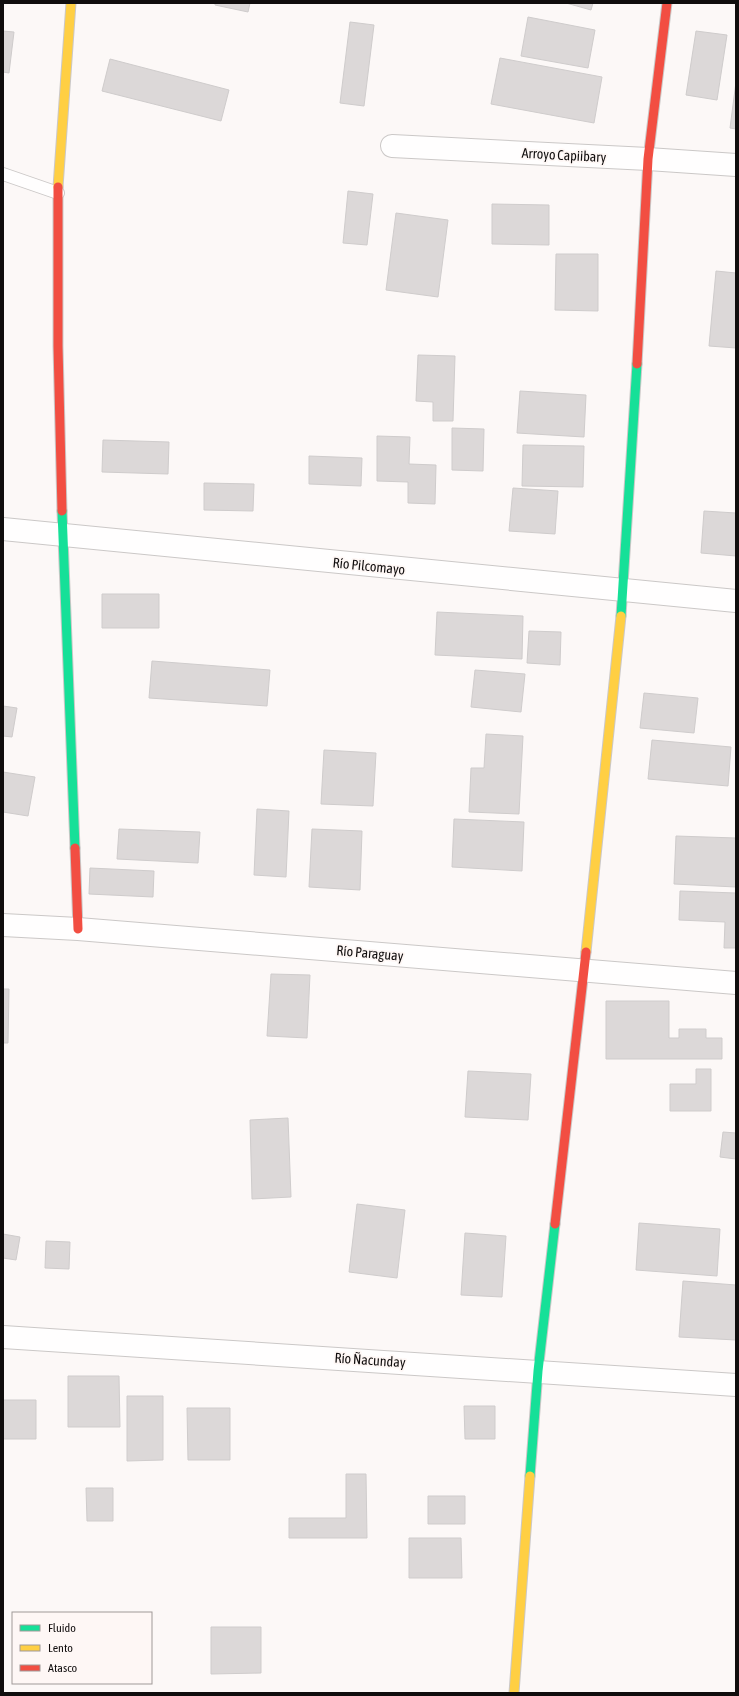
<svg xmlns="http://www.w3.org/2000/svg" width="739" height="1696" viewBox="0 0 739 1696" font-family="'Asap Condensed',sans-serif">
	<rect width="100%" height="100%" fill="#fcf8f7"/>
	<!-- building -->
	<path fill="#dcd8d8" stroke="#cfcccc" d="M215,3H250L248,12L215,5Z
		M566,3H593L591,10Z
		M528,17L595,30L588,68L521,56Z
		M350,22L374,25L364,106L340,103Z
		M3,31L14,32L9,73L3,72Z
		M696,31L727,35L717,100L686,95Z
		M500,58L602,77L594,123L491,104Z
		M110,59L229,90L221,121L102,91Z
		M736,82V129L730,128Z
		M348,191L373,194L367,245L343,243Z
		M492,204L549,205V245L492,244Z
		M396,213L448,220L438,297L386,290Z
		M556,254H598V311L555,310Z
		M716,271L736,273V348L709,346Z
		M418,355L455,356L453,421H433V402L416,401Z
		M520,391L586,395L584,437L517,433Z
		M452,428L484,429L483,471L452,470Z
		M377,436L410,437L409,464L436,465L435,504L408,503V482L377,481Z
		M103,440L169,442L168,474L102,472Z
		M523,445L584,446L583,487L522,486Z
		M309,456L362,458L361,486L309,484Z
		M204,483L254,484L253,511L204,510Z
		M513,488L558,491L555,534L509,531Z
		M704,511L736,513V556L701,553Z
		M102,594H159V628H102Z
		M437,612L523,616L522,659L435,655Z
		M529,631L561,632L560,665L527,663Z
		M152,661L270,670L267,706L149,698Z
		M475,670L525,674L521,712L471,707Z
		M644,693L698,698L694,733L640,728Z
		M3,706L17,708L12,737L3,736Z
		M486,734L523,736L519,814L469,812L471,768H484Z
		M652,740L731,747L728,786L648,779Z
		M324,750L376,753L373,806L321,804Z
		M3,772L35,777L28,816L3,812Z
		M257,809L289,811L286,877L254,875Z
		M454,819L524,822L522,871L452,867Z
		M119,829L200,832L198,863L117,859Z
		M312,829L362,831L360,890L309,887Z
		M676,836L736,838V887L674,884Z
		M90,868L154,871L153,897L89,894Z
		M680,891L736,893V948H724L725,922L679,920Z
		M271,974L310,975L307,1038L267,1036Z
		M3,989H9L8,1043H3Z
		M606,1001H669V1038H679V1029H706V1038H722V1059H606Z
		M696,1069H711V1111H670V1084H696Z
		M468,1071L531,1074L528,1120L465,1117Z
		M288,1118L291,1197L252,1199L250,1120Z
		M723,1132L736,1133V1159L720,1157Z
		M357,1204L405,1210L397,1278L349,1272Z
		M639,1223L720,1229L717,1276L636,1270Z
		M465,1233L506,1236L502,1297L461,1295Z
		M3,1234L20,1237L16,1260L3,1258Z
		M46,1241L70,1242L69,1269L45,1268Z
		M683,1281L736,1285V1340L679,1337Z
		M68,1376H119L120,1427H68Z
		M127,1396H163V1460L127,1461Z
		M3,1400H36V1439H3Z
		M464,1406H495V1439H465Z
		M187,1408H230V1460H188Z
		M346,1474H366L367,1538H289V1518H346Z
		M86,1488H113V1521H87Z
		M428,1496H465V1524H428Z
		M409,1538H461L462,1578H409Z
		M211,1627H261V1673L211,1674Z"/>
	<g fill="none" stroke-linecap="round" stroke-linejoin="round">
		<defs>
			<path id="lane" d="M3,174L58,193"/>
			<path id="street" d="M392,146L648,159L736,165
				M3,529L736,601
				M3,925L78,929L736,983
				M3,1337L736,1385"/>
			<path id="fast" d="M62,511L75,848
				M621,616L637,364
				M530,1476L538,1371L555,1224"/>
			<path id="slow" d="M58,187L71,3
				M586,952L621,616
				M514,1693L530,1476"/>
			<path id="jam" d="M58,187V346L62,511
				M637,364L648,159L667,3
				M75,848L78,929
				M555,1224L586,952"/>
		</defs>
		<!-- lane casing -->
		<use href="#lane" stroke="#cbc8c7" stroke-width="14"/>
		<!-- street casing -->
		<use href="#street" stroke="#cbc8c7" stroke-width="24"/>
		<!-- fast casing -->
		<use href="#fast" stroke="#cbc8c7" stroke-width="11"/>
		<!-- slow casing -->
		<use href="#slow" stroke="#cbc8c7" stroke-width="11"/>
		<!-- jam casing -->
		<use href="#jam" stroke="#cbc8c7" stroke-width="11"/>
		<!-- lane -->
		<use href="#lane" stroke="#fffefe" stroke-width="12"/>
		<!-- street -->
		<use href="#street" stroke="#fffefe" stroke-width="22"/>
		<!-- fast -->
		<use href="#fast" stroke="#16e098" stroke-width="9"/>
		<!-- slow -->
		<use href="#slow" stroke="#ffcf43" stroke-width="9"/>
		<!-- jam -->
		<use href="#jam" stroke="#f24e42" stroke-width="9"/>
	</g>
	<g text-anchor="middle" stroke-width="3.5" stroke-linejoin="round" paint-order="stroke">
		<!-- street labels -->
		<g font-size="14" fill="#100d0d" stroke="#fef7f5">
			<text transform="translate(564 155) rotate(3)" y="5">Arroyo Capiibary</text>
			<text transform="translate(369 566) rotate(6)" y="5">Río Pilcomayo</text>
			<text transform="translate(370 953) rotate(5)" y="5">Río Paraguay</text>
			<text transform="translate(370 1360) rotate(4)" y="5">Río Ñacunday</text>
		</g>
	</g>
	<!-- border -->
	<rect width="739" height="1696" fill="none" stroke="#100d0d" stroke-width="8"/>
	<!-- legend -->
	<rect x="12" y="1612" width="140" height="72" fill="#fef7f5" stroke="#9f9998"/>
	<rect x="20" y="1625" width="20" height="6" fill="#16e098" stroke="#9f9998"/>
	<text x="48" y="1632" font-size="12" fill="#100d0d">Fluido</text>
	<rect x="20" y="1645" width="20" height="6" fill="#ffcf43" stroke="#9f9998"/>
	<text x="48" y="1652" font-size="12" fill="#100d0d">Lento</text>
	<rect x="20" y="1665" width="20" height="6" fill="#f24e42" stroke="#9f9998"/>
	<text x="48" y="1672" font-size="12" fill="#100d0d">Atasco</text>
</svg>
